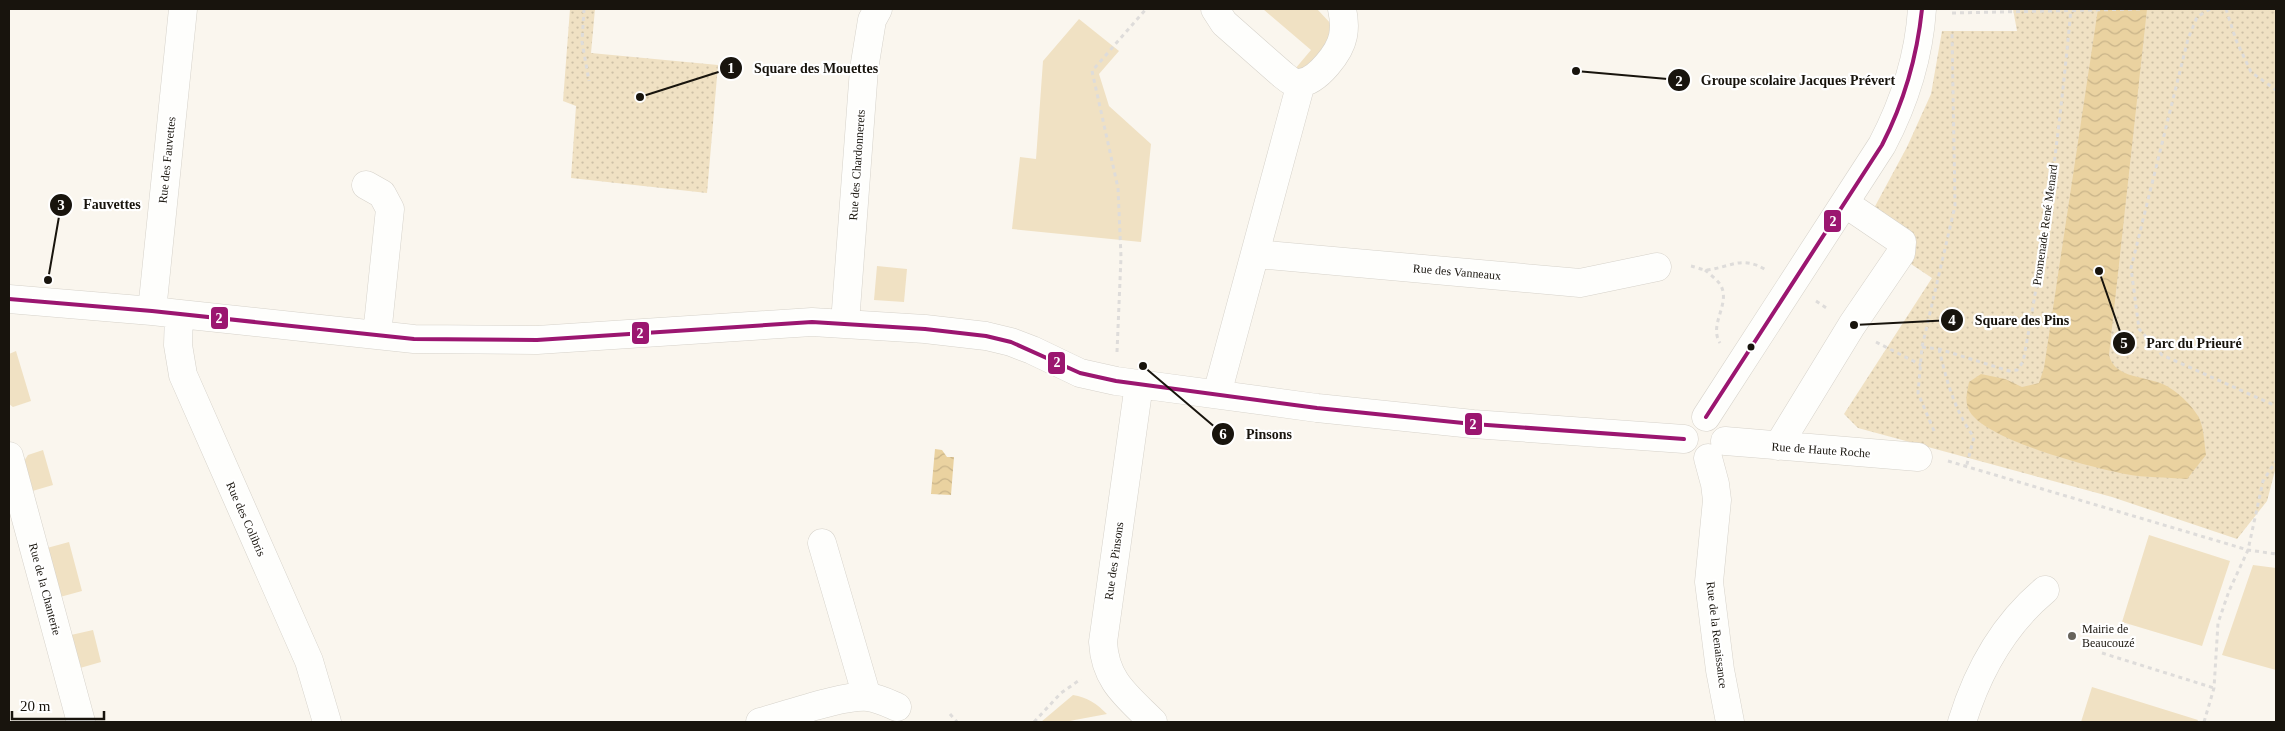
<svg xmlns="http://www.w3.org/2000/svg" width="2285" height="731" viewBox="0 0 2285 731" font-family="Georgia,serif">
	<defs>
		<pattern id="park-dots" width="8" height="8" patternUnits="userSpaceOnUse" patternTransform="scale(1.25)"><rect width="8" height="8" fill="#f0e1c3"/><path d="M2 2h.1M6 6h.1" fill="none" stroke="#cdc0a6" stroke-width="1.8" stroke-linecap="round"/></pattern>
		<pattern id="water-waves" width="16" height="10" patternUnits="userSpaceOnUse" patternTransform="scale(1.25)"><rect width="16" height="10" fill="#ead2a0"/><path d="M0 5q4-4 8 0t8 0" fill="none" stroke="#c8b389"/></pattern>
	</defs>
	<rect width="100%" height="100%" fill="#faf6ee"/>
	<!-- green -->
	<path fill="#f0e1c3" d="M1263,9H1317L1333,26L1329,47L1302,70L1295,69L1311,50Z
		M1079,19L1119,51L1099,74L1109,106L1151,144L1141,242L1012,229L1020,157L1036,159L1043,61Z
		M877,266L907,269L904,302L874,300Z
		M16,351L31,401L13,407L9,404V354Z
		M43,450L53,485L29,492L22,464L28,455Z
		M2149,535L2230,561L2202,646L2122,622Z
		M69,542L82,591L60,597L47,548Z
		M2253,565L2276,568V670L2222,655Z
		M93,630L101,662L80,668L71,635Z
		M2092,687L2198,720L2197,722H2081Z
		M1073,695C1087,697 1097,704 1107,714L1064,722H1041Z"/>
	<!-- park -->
	<path fill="url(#park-dots)" d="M570,9H595L591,53L718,65L707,193L571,178L576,106L563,101Z
		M2013,9H2276V467L2267,501L2237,539L2112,497L1858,428L1844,414L1932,278L1911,264L1916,244L1873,210L1907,147L1931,94L1942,31H2017Z"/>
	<!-- water -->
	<path fill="url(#water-waves)" d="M2098,9H2147L2109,355C2114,377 2141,376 2160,383C2174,388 2190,403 2198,416C2204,426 2204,443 2206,455L2187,479C2166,477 2145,478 2125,474C2092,468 1987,440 1970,412C1964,402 1967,393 1969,382L1981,374L2005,379L2022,387L2039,383L2044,368Z
		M935,449L942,450L947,457H954L951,495L931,494Z"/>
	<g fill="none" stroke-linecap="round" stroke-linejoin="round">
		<defs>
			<path id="minor" d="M1215,9L1224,23L1283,75C1288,79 1293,84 1300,83C1318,81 1340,52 1343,36C1345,26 1344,18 1342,9
				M366,185L382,194L390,209L377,335
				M1256,254L1580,283L1657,267
				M9,299L152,311L414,339L537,340L812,322L925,329L986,336L1011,342L1032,350L1080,373L1116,381L1317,408L1473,424L1684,439
				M152,311L183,9
				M179,314L178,345L183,375L309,661L327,722
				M845,323L864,69L872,20L878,9
				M1139,384L1103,642C1105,681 1127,696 1153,722
				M1217,394L1301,83
				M1706,417L1882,145C1904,103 1919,56 1922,9
				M1725,441L1918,457
				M1778,446L1852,325L1901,253L1902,242L1846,204
				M9,456L81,722
				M1708,458L1715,484L1717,500L1709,582L1720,670L1730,722
				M822,543L867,697
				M760,722C788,715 841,695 868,697C878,698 888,703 897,707
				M1962,722C1978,670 2003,625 2045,590"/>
		</defs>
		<!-- minor casing -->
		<use href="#minor" stroke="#d6d2ca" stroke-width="29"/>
		<!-- path -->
		<path stroke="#dedcda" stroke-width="3" stroke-dasharray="4 4" stroke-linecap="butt" d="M584,9L582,42L589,81
			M2210,9L2197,17L2188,39L2131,268L2139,329L2162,355L2276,406
			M2226,9L2236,40L2251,72L2276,90
			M1952,13L2141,9
			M1691,266C1696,267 1702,270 1707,270C1731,267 1742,255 1766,270
			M1705,270C1710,274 1716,279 1720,284C1732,303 1708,324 1720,343
			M1816,301L1828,309
			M1876,342L1921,365
			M1922,347L1939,349L2009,371L2017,370L2023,362C2045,246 2060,127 2071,9
			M1939,349C1946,379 1955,412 1974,437L1966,468
			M1117,352L1121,257L1118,188L1092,71L1146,9
			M1934,431L1918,393L1922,347L1955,206L1952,32
			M1948,461L2248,550L2276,554
			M2102,653L2214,688
			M950,714L957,722
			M1034,722L1061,693L1081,679
			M2204,722L2214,688L2218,623L2229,591L2248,550L2263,481L2276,461"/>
		<!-- minor -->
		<use href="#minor" stroke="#fefefc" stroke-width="28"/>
		<defs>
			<path id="bus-1" d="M9,299L152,311L414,339L537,340L812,322L925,329L986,336L1011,342L1080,373L1116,381L1317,408L1473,424L1684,439
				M1706,417L1882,145C1904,102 1917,57 1922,9"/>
		</defs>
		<!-- bus-1 casing -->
		<use href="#bus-1" stroke="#fff" stroke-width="8"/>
		<!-- bus-1 -->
		<use href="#bus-1" stroke="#9b1670" stroke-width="4"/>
	</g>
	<!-- markers -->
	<circle fill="#18140d" stroke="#fff" stroke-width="2" cx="1751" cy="347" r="4.5"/>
	<circle fill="#67635c" stroke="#fff" stroke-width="2" cx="2072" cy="636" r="5"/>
	<g text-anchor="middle" stroke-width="4.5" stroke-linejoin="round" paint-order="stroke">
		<!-- street labels -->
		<g font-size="12" fill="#18140d" stroke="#fff">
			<text transform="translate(167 160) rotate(-84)" y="4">Rue des Fauvettes</text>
			<text transform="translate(857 165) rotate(-86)" y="4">Rue des Chardonnerets</text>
			<text transform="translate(2045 225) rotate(-82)" y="4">Promenade René Menard</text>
			<text transform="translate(1457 272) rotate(5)" y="4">Rue des Vanneaux</text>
			<text transform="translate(1821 450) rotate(4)" y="4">Rue de Haute Roche</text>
			<text transform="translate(246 519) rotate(66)" y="4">Rue des Colibris</text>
			<text transform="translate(1114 561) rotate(-82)" y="4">Rue des Pinsons</text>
			<text transform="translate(45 589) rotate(75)" y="4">Rue de la Chanterie</text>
			<text transform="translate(1717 635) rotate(83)" y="4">Rue de la Renaissance</text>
		</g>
		<!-- poi labels -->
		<g font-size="12" fill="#18140d" stroke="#fff" text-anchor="start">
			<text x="2082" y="633">Mairie de<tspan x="2082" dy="14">Beaucouzé</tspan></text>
		</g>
	</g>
	<!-- callouts -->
	<path fill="none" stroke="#18140d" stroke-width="2" d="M640 97L731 68M1576 71L1679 80M48 280L61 205M1854 325L1952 320M2099 271L2124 343M1143 366L1223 434"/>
	<g fill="#18140d" stroke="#fff" stroke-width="2">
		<circle cx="640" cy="97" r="5"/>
		<circle cx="1576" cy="71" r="5"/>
		<circle cx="48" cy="280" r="5"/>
		<circle cx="1854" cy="325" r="5"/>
		<circle cx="2099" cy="271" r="5"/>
		<circle cx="1143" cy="366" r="5"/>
		<circle cx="731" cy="68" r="12"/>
		<circle cx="1679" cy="80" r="12"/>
		<circle cx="61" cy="205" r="12"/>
		<circle cx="1952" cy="320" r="12"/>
		<circle cx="2124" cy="343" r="12"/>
		<circle cx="1223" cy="434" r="12"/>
	</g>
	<g font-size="15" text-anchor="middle" font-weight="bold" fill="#fff">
		<text x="731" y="73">1</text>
		<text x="1679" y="86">2</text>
		<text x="61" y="210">3</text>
		<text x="1952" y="325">4</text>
		<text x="2124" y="348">5</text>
		<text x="1223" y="439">6</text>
	</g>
	<g font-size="14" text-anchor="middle" font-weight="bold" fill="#18140d" stroke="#fff" stroke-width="4.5" stroke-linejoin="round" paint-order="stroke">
		<text x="816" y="73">Square des Mouettes</text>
		<text x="1798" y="85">Groupe scolaire Jacques Prévert</text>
		<text x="112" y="209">Fauvettes</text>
		<text x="2022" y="325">Square des Pins</text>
		<text x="2194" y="348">Parc du Prieuré</text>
		<text x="1269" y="439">Pinsons</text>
	</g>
	<g stroke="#fff" stroke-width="2">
		<rect x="1823" y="209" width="19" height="24" rx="5" fill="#9b1670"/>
		<rect x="210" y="306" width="19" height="24" rx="5" fill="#9b1670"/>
		<rect x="631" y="321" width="19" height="24" rx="5" fill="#9b1670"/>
		<rect x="1047" y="351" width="19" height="24" rx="5" fill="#9b1670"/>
		<rect x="1464" y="412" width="19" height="24" rx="5" fill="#9b1670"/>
	</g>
	<g font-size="14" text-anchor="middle" font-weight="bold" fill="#fff">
		<text x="1833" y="226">2</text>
		<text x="219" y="323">2</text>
		<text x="640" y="338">2</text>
		<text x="1057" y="367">2</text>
		<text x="1473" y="429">2</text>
	</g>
	<!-- border -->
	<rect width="2285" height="731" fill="none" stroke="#18140d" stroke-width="20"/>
	<!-- scale -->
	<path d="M12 711v8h92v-8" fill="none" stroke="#18140d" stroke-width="2.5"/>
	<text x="20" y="711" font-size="15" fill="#18140d" stroke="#ffffff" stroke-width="4" paint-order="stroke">20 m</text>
</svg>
